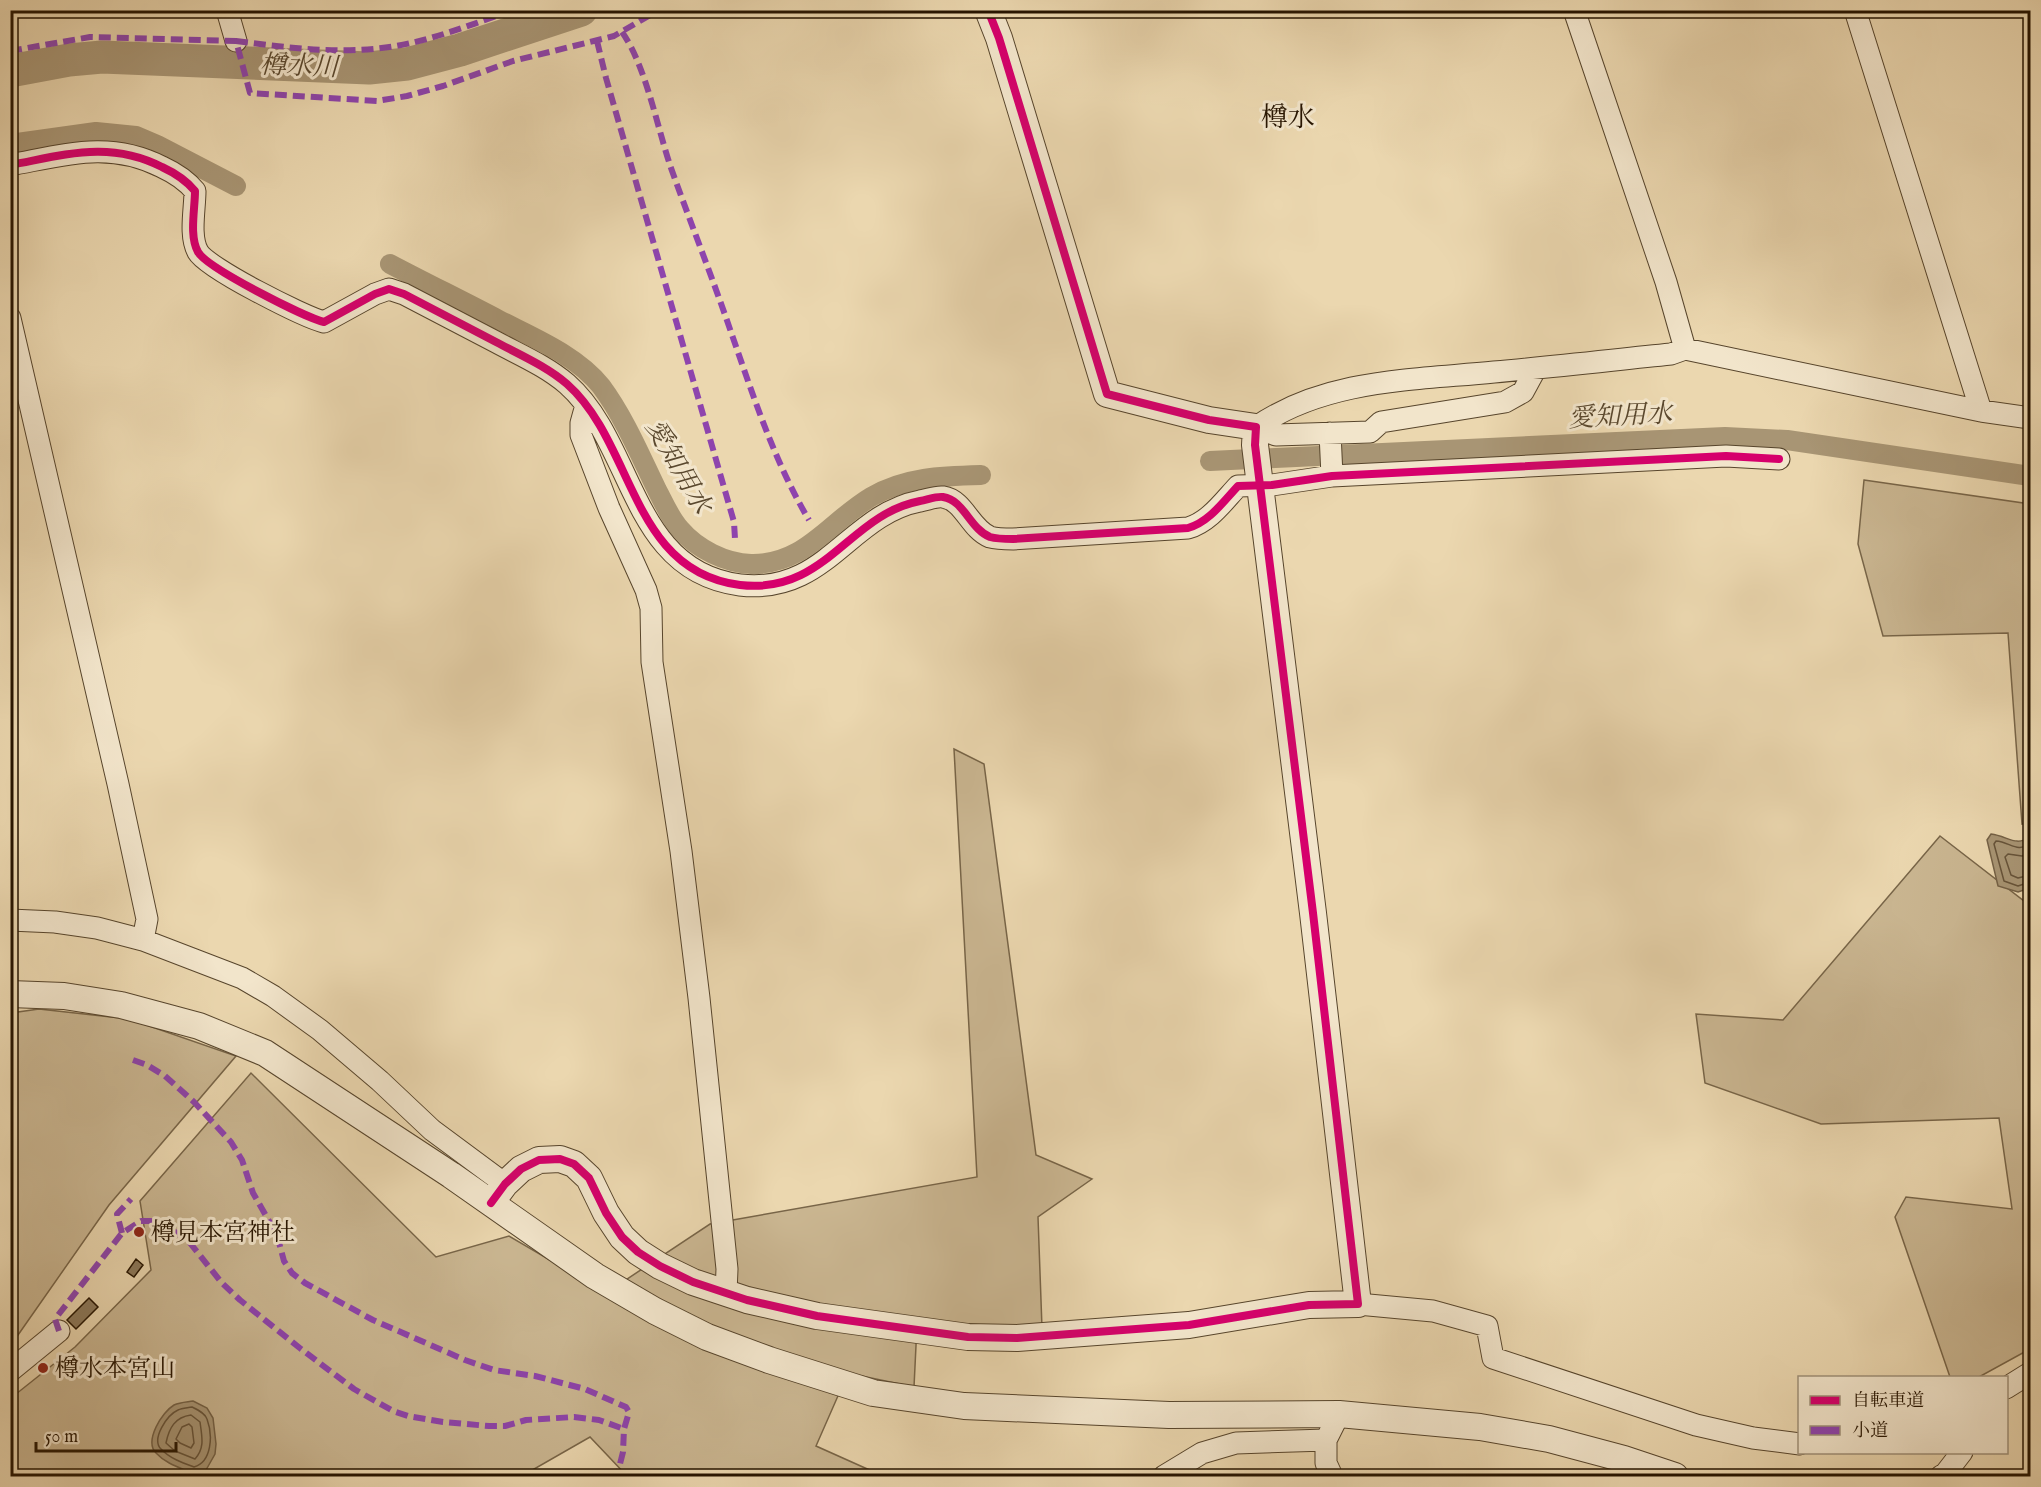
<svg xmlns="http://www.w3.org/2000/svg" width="2041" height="1487" viewBox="0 0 2041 1487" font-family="'IM FELL English','Noto Serif JP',serif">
	<rect width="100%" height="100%" fill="#ebd7af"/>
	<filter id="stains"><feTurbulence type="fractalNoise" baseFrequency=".00333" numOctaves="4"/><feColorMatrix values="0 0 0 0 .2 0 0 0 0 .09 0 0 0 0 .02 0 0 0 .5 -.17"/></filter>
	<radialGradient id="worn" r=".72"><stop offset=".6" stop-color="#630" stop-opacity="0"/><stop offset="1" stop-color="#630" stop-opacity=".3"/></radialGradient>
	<!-- green -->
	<path fill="#cab691" stroke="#786548" stroke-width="1.5" d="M1864,480L2030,504V822L2022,824L2008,633L1883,636L1858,544Z
		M954,749L984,764L1036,1155L1092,1179L1038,1217L1042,1328L917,1325L914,1387L848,1373L816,1446L883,1476H627L590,1437L522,1476H11V1398L75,1347L151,1270L140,1201L251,1073L436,1257L509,1236L606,1293L710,1224L977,1177Z
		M1940,836L2028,904L2030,903V1349L1979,1377H1950L1895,1217L1906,1197L2012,1209L1999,1118L1821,1124L1705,1083L1696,1014L1783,1020Z
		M39,1009L129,1019L236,1056L109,1205L11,1345V1013Z"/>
	<!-- water -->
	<path fill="#a89574" stroke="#746146" stroke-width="1.5" d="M1991,834C2008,836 2015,847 2030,837V888L2018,892L1998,886L1987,840Z
		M193,1401L207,1408L213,1418L216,1444L215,1454L206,1470L194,1474C181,1468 166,1464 156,1453C144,1441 162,1412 174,1405C180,1402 187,1402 193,1401Z"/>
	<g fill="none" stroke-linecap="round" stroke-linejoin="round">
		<!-- shore -->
		<path stroke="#67543a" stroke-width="1.5" d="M2030,844C2017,853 2010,842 1996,841L1994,844L2004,881L2018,886L2030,882
			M2030,853L2022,856L2008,854L2005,857L2011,875L2018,878L2030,875
			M192,1407C198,1410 205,1413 207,1419C213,1435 212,1462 194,1467C183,1463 169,1458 161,1449C151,1439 167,1415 178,1410C182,1408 187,1408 192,1407Z
			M191,1415L200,1422C202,1437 205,1448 195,1459L175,1451L166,1443C169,1428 175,1417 191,1415Z
			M189,1424L192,1427L194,1443L191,1448L180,1443L176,1439L182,1427Z"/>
		<!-- canal -->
		<path stroke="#a89574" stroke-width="20" d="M10,144L96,132L136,136L157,145L236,186
			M390,264C426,283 463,301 499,320C534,338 576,355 601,386C624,417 640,455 657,490C664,503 670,518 680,529C697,549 725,563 751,564C805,565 829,522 871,497C905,477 942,476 981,475
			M1210,461L1725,437L1787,440L2030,476"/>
		<!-- river -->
		<path stroke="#a89574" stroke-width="33" d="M10,71L69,60L102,57L369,68L407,64L460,50L581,10"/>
	</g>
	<!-- building -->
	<path fill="#8c795b" stroke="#261400" stroke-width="1.5" d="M136,1259L143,1265L134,1277L127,1272Z
		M89,1298L98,1307L76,1329L67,1320Z"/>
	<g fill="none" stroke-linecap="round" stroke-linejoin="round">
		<defs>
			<path id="minor" d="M227,10L236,41
				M1574,10L1666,282L1685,349
				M1855,10L1981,411
				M10,165C65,155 109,140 162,167C175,173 186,180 195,191C195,209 189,236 198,252C207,268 304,317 324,322L375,294L389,289L404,294C435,310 465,326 496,342C520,355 546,366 567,384C635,444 630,571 740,585C826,595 848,515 920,501C927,500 936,496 943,497C964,500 970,529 990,537C997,539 1006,539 1013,539L1188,528C1209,522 1223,502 1238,486L1272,485L1332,476L1726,456L1779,459
				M10,318L118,784L147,919L143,940
				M586,405L581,423V435L609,508L646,590L651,608L652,662L681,851L699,998L727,1269L726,1293
				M1256,427C1326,379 1413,380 1494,372C1553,367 1612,360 1671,354L1685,349L1981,411L2030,418
				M1256,427L1276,435L1370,432L1381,422L1505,402L1523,392L1536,368
				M1330,433L1332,476
				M10,920L55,922L97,928L143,940L242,978L273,996L320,1030L380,1081L432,1130L505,1184
				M1358,1304L1433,1311L1487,1326L1493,1358L1696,1425L1753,1438L1800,1444
				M10,1371L59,1331
				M2006,1388L2030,1373
				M1326,1440V1463L1332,1476
				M1164,1476L1202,1453L1236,1443L1326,1440L1339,1414
				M1941,1476L1945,1474L1962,1452"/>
			<path id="tertiary" d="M10,994L64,996L121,1005L199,1026L265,1053L451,1175L595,1276L655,1311L707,1337L769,1360L873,1393L964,1406L1169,1415L1339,1414L1480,1427L1549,1439L1624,1459L1675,1476
				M491,1203L505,1184L521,1169L539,1160L560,1159L574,1164L589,1178L606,1213L622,1237L638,1252L660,1266L693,1282L747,1300L817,1316L968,1337L1017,1338L1189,1325L1309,1305L1358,1304L1313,913L1255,445L1256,427L1209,420L1107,394L999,38L988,10"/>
		</defs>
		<!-- minor casing -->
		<use href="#minor" stroke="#57452c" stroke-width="23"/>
		<!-- tertiary casing -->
		<use href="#tertiary" stroke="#57452c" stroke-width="28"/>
		<!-- minor -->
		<use href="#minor" stroke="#f2e5cb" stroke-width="21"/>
		<!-- tertiary -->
		<use href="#tertiary" stroke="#f2e5cb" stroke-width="26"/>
		<!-- quiet -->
		<path stroke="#8e44ad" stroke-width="6" stroke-dasharray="12 6" stroke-linecap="butt" d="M622,32C646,66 657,127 671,168C691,224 713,279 732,335C754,398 775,463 809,520
			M236,41C289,48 343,55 396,46C436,39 475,23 514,10
			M597,41L606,78L734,522L735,539
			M10,51L90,37L236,41L250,93L377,101L407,96L443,86L513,61L614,36L652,14L663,10
			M133,1060L147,1065L165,1076L194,1102L231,1142L242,1160L253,1193L277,1235L284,1261L292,1273L305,1283L373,1320L465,1360L494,1370L535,1376L585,1389L626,1407L629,1412L624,1429L623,1452L617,1476
			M122,1233L117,1214L131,1199
			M59,1331L55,1319L122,1233L141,1221H151L177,1233L190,1243L222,1283L240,1300L301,1349L354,1389L393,1411L408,1416L443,1422L489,1426H505L526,1420L574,1417L599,1420L624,1429"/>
		<defs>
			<path id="cycleway" d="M10,165C65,155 109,140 162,167C175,173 186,180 195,191C195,209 189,236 198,252C207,268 304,317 324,322L375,294L389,289L404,294C435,310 465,326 496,342C520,355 546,366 567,384C635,444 630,571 740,585C826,595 848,515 920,501C927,500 936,496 943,497C964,500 970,529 990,537C997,539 1006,539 1013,539L1188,528C1209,522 1223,502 1238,486L1272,485L1332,476L1726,456L1779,459
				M491,1203L505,1184L521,1169L539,1160L560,1159L574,1164L589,1178L606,1213L622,1237L638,1252L660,1266L693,1282L747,1300L817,1316L968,1337L1017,1338L1189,1325L1309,1305L1358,1304L1313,913L1255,445L1256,427L1209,420L1107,394L999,38L988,10"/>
		</defs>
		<!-- cycleway casing -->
		<use href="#cycleway" stroke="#f2e5cb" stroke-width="11"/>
		<!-- cycleway -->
		<use href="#cycleway" stroke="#d6006c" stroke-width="8"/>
	</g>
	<!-- markers -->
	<g fill="#8f2418" stroke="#f2e5cb" stroke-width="2">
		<circle cx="139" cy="1232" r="6"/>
		<circle cx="43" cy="1368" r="6"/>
	</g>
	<g text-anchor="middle" stroke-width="6" stroke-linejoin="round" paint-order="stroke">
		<!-- poi labels -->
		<g font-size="24" fill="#261400" stroke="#f2e5cb" text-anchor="start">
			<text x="151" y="1240">樽見本宮神社</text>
			<text x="55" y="1376">樽水本宮山</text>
		</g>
		<!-- water labels -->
		<g font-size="26" font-style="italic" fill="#5a482e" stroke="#f2e5cb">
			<text transform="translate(299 65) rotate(2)" y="9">樽水川</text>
			<text transform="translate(1620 415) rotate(-3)" y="9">愛知用水</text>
			<text transform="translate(679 466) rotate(60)" y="9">愛知用水</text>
		</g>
		<!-- quarter labels -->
		<g font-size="27" fill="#261400" stroke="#f2e5cb">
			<text x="1288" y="126">樽水</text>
		</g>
	</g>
	<!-- margin -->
	<rect width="2041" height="1487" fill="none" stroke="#ebd7af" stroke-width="36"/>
	<rect x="12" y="12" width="2017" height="1463" fill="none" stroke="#261400" stroke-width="3"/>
	<rect x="18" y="18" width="2005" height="1451" fill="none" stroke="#261400" stroke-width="1.5"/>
	<!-- legend -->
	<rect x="1798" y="1376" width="210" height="78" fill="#f2e5cb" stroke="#a0917a" stroke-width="1.5"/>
	<rect x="1810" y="1396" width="30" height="9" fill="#d6006c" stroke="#a0917a" stroke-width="1.5"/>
	<text x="1852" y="1406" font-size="18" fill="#261400">自転車道</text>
	<rect x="1810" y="1426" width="30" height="9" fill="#8e44ad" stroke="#a0917a" stroke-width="1.5"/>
	<text x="1852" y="1436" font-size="18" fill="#261400">小道</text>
	<!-- scale -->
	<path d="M36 1442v9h140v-9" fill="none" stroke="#261400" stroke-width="3"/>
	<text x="45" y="1442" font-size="18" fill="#261400" stroke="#f2e5cb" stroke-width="4.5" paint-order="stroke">50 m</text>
	<rect width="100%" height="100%" filter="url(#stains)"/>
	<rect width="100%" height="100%" fill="url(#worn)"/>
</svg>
